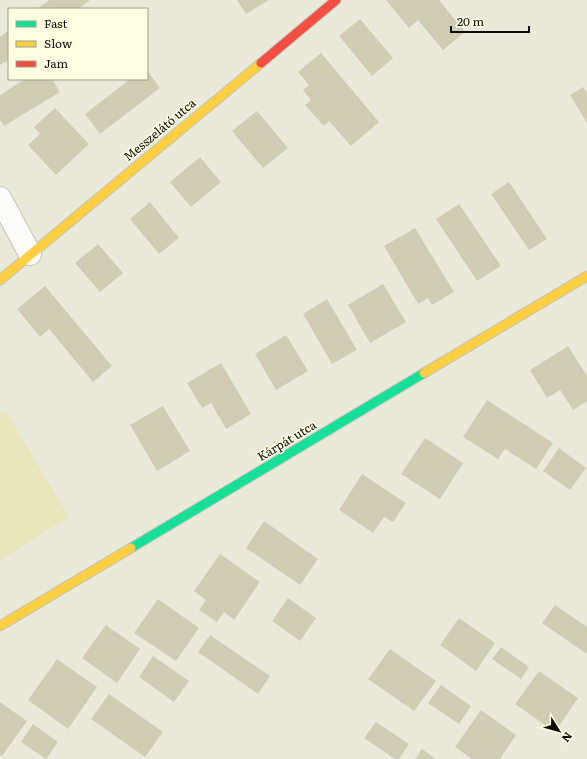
<svg xmlns="http://www.w3.org/2000/svg" width="587" height="759" viewBox="0 0 587 759" font-family="Literata,serif">
	<rect width="100%" height="100%" fill="#eaeadb"/>
	<!-- green -->
	<path fill="#e7e7bb" d="M5,410L69,517L0,560V413Z"/>
	<!-- building -->
	<path fill="#cfceb5" d="M49,0H90L78,9H37Z
		M237,0H269L246,14Z
		M386,0H439L465,32L443,50L418,20L409,28Z
		M360,19L393,58L372,76L339,36Z
		M9,30V60L0,65V37Z
		M321,53L379,122L351,146L329,121L324,126L305,105L311,100L303,90L309,85L298,72Z
		M147,70L160,88L100,134L85,114L130,79H147Z
		M25,79H52L60,92L4,126L0,120V95Z
		M583,87L587,93V123L570,95Z
		M55,108L89,144L56,175L28,145L40,134L34,127Z
		M257,111L288,148L263,168L232,131Z
		M200,157L221,182L191,207L170,182Z
		M509,182L547,239L529,250L491,194Z
		M150,202L179,238L159,254L130,219Z
		M459,204L501,266L477,281L436,219Z
		M415,228L454,292L432,305L428,298L418,304L384,246Z
		M98,244L123,273L100,292L75,263Z
		M383,284L406,322L370,343L348,305Z
		M45,286L112,366L93,382L49,329L40,337L17,309Z
		M327,299L357,350L332,364L303,314Z
		M286,335L308,371L276,390L255,354Z
		M568,346L587,376V401L573,410L560,390L547,398L530,370Z
		M221,363L251,414L226,429L211,403L202,408L187,383Z
		M487,400L553,443L536,469L505,449L498,459L463,437Z
		M163,406L190,451L157,471L130,425Z
		M425,438L463,463L440,499L401,474Z
		M559,448L586,468L570,490L543,471Z
		M362,474L406,503L393,522L384,517L373,533L339,510Z
		M264,521L318,559L300,585L246,548Z
		M220,554L260,582L234,620L224,612L217,622L199,610L206,600L194,591Z
		M288,598L316,618L300,641L272,621Z
		M158,599L199,628L176,661L134,633Z
		M555,605L587,627V654L542,623Z
		M459,618L495,643L476,671L440,645Z
		M106,625L140,649L117,683L82,658Z
		M210,635L270,676L258,694L198,652Z
		M501,647L529,667L521,679L492,659Z
		M390,649L436,681L414,711L368,679Z
		M153,656L189,681L174,702L139,677Z
		M57,659L97,687L68,729L28,700Z
		M539,671L578,698L555,732L515,704Z
		M441,685L471,706L459,724L428,703Z
		M109,694L163,732L145,757L91,719Z
		M0,702L27,721L2,756L0,755Z
		M481,710L516,735L500,759H472L455,747Z
		M376,722L409,744L399,759H395L364,738Z
		M33,724L58,742L46,759L21,742Z
		M422,749L436,759H415Z"/>
	<g fill="none" stroke-linecap="round" stroke-linejoin="round">
		<defs>
			<path id="street" d="M0,198L30,254"/>
			<path id="fast" d="M131,548L424,373"/>
			<path id="slow" d="M0,280L261,63
				M424,373L587,276
				M0,626L131,548"/>
			<path id="jam" d="M261,63L336,0"/>
		</defs>
		<!-- street casing -->
		<use href="#street" stroke="#c5c5b9" stroke-width="24"/>
		<!-- fast casing -->
		<use href="#fast" stroke="#c5c5b9" stroke-width="11"/>
		<!-- slow casing -->
		<use href="#slow" stroke="#c5c5b9" stroke-width="11"/>
		<!-- jam casing -->
		<use href="#jam" stroke="#c5c5b9" stroke-width="11"/>
		<!-- street -->
		<use href="#street" stroke="#fcfcfa" stroke-width="22"/>
		<!-- fast -->
		<use href="#fast" stroke="#16e098" stroke-width="9"/>
		<!-- slow -->
		<use href="#slow" stroke="#ffcf43" stroke-width="9"/>
		<!-- jam -->
		<use href="#jam" stroke="#f24e42" stroke-width="9"/>
	</g>
	<g text-anchor="middle" stroke-width="3" stroke-linejoin="round" paint-order="stroke">
		<!-- street labels -->
		<g font-size="12" fill="#0e0e06" stroke="#fdfee2">
			<text transform="translate(160 130) rotate(-40)" y="4">Messzelátó utca</text>
			<text transform="translate(287 441) rotate(-31)" y="4">Kárpát utca</text>
		</g>
	</g>
	<!-- legend -->
	<rect x="8" y="8" width="140" height="72" fill="#fdfee2" stroke="#9d9e8a"/>
	<rect x="16" y="21" width="20" height="6" fill="#16e098" stroke="#9d9e8a"/>
	<text x="44" y="28" font-size="12" fill="#0e0e06">Fast</text>
	<rect x="16" y="41" width="20" height="6" fill="#ffcf43" stroke="#9d9e8a"/>
	<text x="44" y="48" font-size="12" fill="#0e0e06">Slow</text>
	<rect x="16" y="61" width="20" height="6" fill="#f24e42" stroke="#9d9e8a"/>
	<text x="44" y="68" font-size="12" fill="#0e0e06">Jam</text>
	<!-- north arrow -->
	<g transform="translate(559 731) rotate(127)" stroke="#fdfee2" stroke-width="3" paint-order="stroke">
	<path d="M0-3L7 15L0 10L-7 15Z" fill="#0e0e06"/>
	<text y="-6" font-size="11" font-weight="bold" text-anchor="middle" fill="#0e0e06">N</text>
	</g>
	<!-- scale -->
	<path d="M451 26v6h78v-6" fill="none" stroke="#0e0e06" stroke-width="2"/>
	<text x="457" y="26" font-size="12" fill="#0e0e06" stroke="#fdfee2" stroke-width="3" paint-order="stroke">20 m</text>
</svg>
